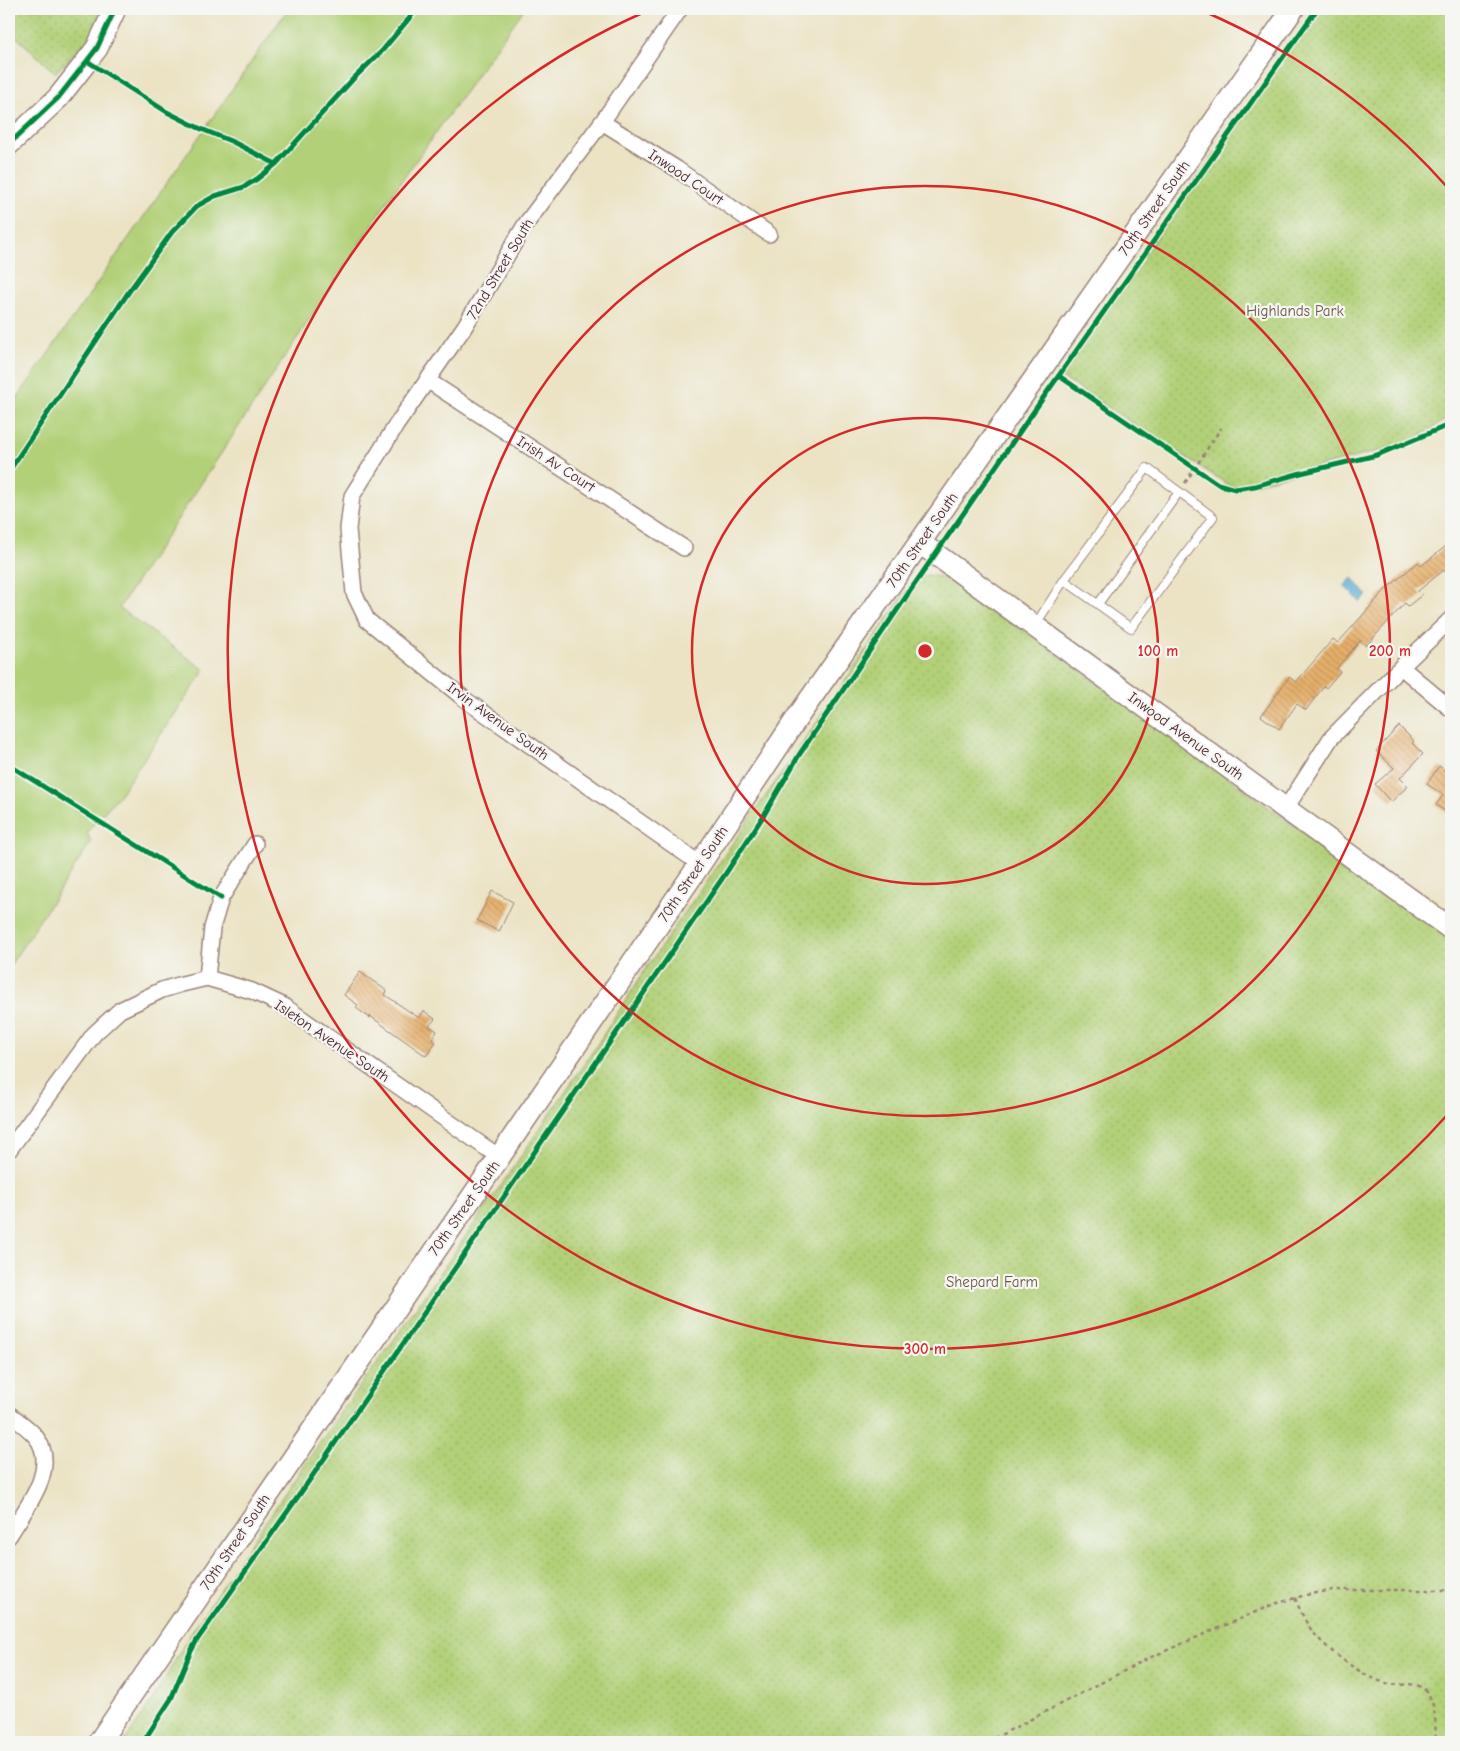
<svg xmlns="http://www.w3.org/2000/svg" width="1460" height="1751" viewBox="0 0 1460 1751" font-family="'Comic Neue',sans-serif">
	<defs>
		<pattern id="park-dots" width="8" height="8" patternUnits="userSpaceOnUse" patternTransform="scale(1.25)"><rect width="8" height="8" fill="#b1d077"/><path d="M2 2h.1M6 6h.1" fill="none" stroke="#9ab267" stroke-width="1.8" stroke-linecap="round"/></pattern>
		<pattern id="building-back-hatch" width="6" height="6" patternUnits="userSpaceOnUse" patternTransform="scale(1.25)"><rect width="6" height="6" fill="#e6b06b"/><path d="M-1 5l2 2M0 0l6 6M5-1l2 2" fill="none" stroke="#bc8f58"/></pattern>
	</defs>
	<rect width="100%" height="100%" fill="#f6f6f2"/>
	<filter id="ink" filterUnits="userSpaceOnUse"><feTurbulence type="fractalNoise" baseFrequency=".02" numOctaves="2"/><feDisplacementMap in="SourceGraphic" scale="10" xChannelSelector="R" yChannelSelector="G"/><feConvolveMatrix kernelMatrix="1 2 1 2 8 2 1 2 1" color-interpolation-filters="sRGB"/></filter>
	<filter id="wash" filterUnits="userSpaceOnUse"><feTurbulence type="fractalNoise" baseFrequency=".0096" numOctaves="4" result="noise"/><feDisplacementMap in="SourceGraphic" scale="20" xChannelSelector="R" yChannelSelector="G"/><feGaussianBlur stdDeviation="1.12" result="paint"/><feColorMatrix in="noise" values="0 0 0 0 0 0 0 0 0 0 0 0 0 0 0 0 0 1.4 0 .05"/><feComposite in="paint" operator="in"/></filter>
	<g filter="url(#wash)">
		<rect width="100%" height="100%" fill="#ebe3c4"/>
		<!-- green -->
		<path fill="#b1d077" stroke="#7e7851" d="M288,9H524L393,193L119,608L205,670L120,794L87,832L91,842L9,967V410Z"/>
		<!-- park -->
		<path fill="url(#park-dots)" stroke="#7e7851" d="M9,9H104L91,39L55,73L9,30Z
			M1317,9H1451V416L1409,443L1235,489L1059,376Z
			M927,575L942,577L958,582L1451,939V1742H124L152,1701L185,1643L245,1552L340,1413L389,1347L499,1188L595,1048L645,970L757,808L792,759L906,592L916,580Z"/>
		<!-- water -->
		<path fill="#4da6ca" stroke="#4c627a" d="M1352,578L1367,595L1360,602L1344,586Z"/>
		<g id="blocks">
			<!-- building -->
			<path fill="url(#building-back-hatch)" d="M1451,542V579L1444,570L1418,591L1422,595L1408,606L1405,603L1366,646L1360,641L1337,668L1340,672L1326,688L1324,686L1306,710L1297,704L1279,729L1261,716L1289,677L1296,682L1333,639L1338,643L1385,590L1418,562L1421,566Z
				M1399,726L1414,741L1412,743L1423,754L1400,778L1408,786L1391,802L1375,784L1394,768L1376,751Z
				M1439,766L1451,775V815L1436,805L1443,795L1427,784Z
				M492,891L513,902L499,932L477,920Z
				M360,972L387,991L385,995L419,1018L424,1011L435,1019L429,1026L437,1031L432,1040L436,1042L426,1056L370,1016V1018L356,1008L358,1005L344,995Z"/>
		</g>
	</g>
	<g filter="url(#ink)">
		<use href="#blocks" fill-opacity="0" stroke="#9a8178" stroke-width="1"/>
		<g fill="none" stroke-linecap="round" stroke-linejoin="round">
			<defs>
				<path id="lane" d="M1098,604L1179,492
					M1036,624L1064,580L1147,468L1213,517L1131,628L1064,580"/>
				<path id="street" d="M680,9L602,122L525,225L465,326L397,424L352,496L348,529L354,593L367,620L467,701L700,864
					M602,122L677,169L769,234
					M427,380L684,548
					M1401,667L1451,709
					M1286,808L1331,738L1401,667L1451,619
					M207,978L212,928L221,898L255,844
					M9,1150L94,1034L120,1010L162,990L182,984L207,978L252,991L284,1006L499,1157
					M9,1414C18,1421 29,1428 36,1437C60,1468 25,1509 9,1536"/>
				<path id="secondary" d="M9,144L58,98L87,61L97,48L115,9
					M920,543L1451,929
					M99,1742L700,864L799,715L1293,9"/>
			</defs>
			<!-- lane casing -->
			<use href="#lane" stroke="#9a8178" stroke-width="10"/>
			<!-- street casing -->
			<use href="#street" stroke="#9a8178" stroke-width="18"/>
			<!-- secondary casing -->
			<use href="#secondary" stroke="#9a8178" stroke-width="24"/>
			<!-- path -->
			<path stroke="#9a8178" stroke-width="2.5" stroke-dasharray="4 4" stroke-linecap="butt" d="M1185,483L1221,428
				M1295,1598C1300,1610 1305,1622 1313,1632C1329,1652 1364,1678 1389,1684C1401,1687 1415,1680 1425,1690C1437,1702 1435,1727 1436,1742
				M987,1742L1149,1658L1274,1604L1306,1595L1333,1590H1451"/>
			<!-- lane -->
			<use href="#lane" stroke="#fff" stroke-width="8"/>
			<!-- street -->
			<use href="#street" stroke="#fff" stroke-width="15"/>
			<!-- secondary -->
			<use href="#secondary" stroke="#fff" stroke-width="21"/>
			<defs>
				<path id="cycleway" d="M87,61L167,112L199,128L233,142L276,164
					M9,144L58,98L87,61L97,48L115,9
					M1059,376L1218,484L1235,489L1255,486L1301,473L1377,455L1451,424
					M9,471L130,290L172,232L197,206L215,196L244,187L257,179L276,164L354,78L382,51L417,9
					M9,765L221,898
					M143,1742L171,1699L190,1653L197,1640L302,1491L726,873L764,815L799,755L912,588L1043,398L1317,9"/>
			</defs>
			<!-- cycleway casing -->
			<use href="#cycleway" stroke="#f6f6f2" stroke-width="8"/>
			<!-- cycleway -->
			<use href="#cycleway" stroke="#00873e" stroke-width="5"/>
		</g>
	</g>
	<!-- distance rings -->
	<g fill="none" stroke="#d62828" stroke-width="2.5">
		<circle cx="925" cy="651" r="233"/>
		<circle cx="925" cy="651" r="465"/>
		<path d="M1448 1114A698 698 0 1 1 647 11M1203 11A698 698 0 0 1 1448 188"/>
	</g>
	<g text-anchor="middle" stroke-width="4.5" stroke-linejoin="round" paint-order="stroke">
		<!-- street labels -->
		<g font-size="15" fill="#4a1f2b" stroke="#f6f6f2">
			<text transform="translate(686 177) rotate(34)" y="5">Inwood Court</text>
			<text transform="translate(1154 208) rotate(-55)" y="5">70th Street South</text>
			<text transform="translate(500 269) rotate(-59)" y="5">72nd Street South</text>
			<text transform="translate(556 464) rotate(33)" y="5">Irish Av Court</text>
			<text transform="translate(922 540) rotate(-55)" y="5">70th Street South</text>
			<text transform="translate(498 721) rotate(36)" y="5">Irvin Avenue South</text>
			<text transform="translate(1186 736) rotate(36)" y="5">Inwood Avenue South</text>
			<text transform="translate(693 874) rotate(-56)" y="5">70th Street South</text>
			<text transform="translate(332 1041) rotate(34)" y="5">Isleton Avenue South</text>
			<text transform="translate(464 1208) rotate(-55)" y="5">70th Street South</text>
			<text transform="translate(235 1542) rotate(-56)" y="5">70th Street South</text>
		</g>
		<!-- park labels -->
		<g font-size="15" fill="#695442" stroke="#f6f6f2">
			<text x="1295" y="316">Highlands Park</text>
			<text x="992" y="1287">Shepard Farm</text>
		</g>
	</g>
	<circle cx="925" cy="651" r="8" fill="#d62828" stroke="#f6f6f2" stroke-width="2.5"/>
	<g font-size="15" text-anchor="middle" font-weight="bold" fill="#d62828" stroke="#f6f6f2" stroke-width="4.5" stroke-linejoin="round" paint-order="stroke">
		<text x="1158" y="656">100 m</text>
		<text x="1390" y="656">200 m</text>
		<text x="925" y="1354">300 m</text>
	</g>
	<!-- margin -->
	<rect width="1460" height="1751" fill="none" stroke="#f6f6f2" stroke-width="30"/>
</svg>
